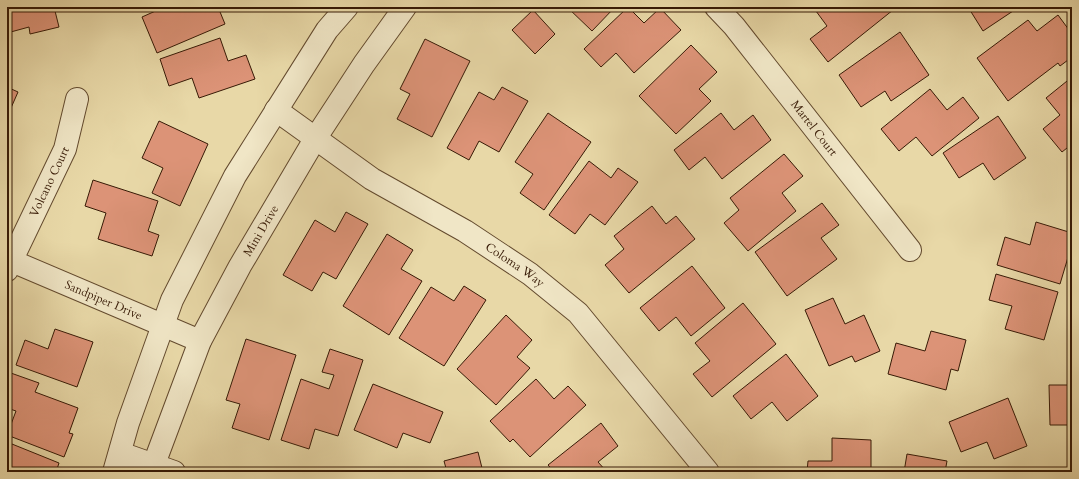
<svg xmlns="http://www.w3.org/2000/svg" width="1079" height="479" viewBox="0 0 1079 479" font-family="Cardo,serif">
	<rect width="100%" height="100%" fill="#e8d8a7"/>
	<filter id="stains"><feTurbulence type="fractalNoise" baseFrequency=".005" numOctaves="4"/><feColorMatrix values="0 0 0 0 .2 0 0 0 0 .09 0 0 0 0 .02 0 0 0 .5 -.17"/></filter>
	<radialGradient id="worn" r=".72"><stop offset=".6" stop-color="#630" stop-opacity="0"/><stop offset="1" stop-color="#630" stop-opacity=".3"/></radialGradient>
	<!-- building -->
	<path fill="#dc9377" stroke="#371a06" d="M7,7H54L59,27L30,34L29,27L7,33Z
		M159,7H218L225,24L157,53L142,17L160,9Z
		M567,7H615L592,31Z
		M628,7L644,23L660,8L681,30L634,73L616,53L601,67L584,49Z
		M891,7L893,10L828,62L810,39L827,26L813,7Z
		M968,7H1019L983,31Z
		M533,10L555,34L535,54L512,30Z
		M1058,15L1072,34V57L1060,66L1058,63L1008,101L977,58L1028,20L1037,31Z
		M900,32L929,75L891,101L885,91L861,107L839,75Z
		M220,38L228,61L246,55L255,79L199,98L192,78L169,86L160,59Z
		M425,39L470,61L432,137L397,119L410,94L400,89Z
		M691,45L717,72L699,89L711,101L676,134L639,96Z
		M1072,77V144L1062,152L1043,129L1060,115L1046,98Z
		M7,87L18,92L7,117Z
		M502,87L528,101L499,152L479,141L469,160L447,148L479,92L494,100Z
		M930,89L947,110L963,97L979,118L932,156L916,137L899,151L881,129Z
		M548,113L591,142L544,210L520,193L533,174L515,162Z
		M721,113L734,130L753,115L771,140L722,179L705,157L689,170L674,150Z
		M998,116L1026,158L994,180L983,163L959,178L943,153Z
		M159,121L208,144L180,206L152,193L163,168L142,158Z
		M784,154L803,176L782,193L796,211L748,251L724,223L739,210L730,198Z
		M589,161L611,178L618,168L638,182L605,225L590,214L575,234L549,215Z
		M93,180L158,201L148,231L159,235L152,256L98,239L106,213L85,206Z
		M822,203L839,225L821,238L837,259L787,296L755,252Z
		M652,206L666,224L676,216L695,239L629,293L605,265L624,249L614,236Z
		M346,212L368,224L336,279L323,272L312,291L283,275L315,220L335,232Z
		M1036,222L1072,233V244L1060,284L997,265L1005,237L1030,245Z
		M387,234L413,250L401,269L422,281L389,335L343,306Z
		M692,266L725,308L691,336L676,317L659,331L640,308Z
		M996,274L1058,292L1044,340L1005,329L1012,306L989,300Z
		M464,286L486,300L444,366L399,338L431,287L454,301Z
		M833,298L845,324L864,315L880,351L855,362L852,356L829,366L805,310Z
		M743,303L776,344L712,397L693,374L710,361L695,343Z
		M506,315L532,340L517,357L530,368L496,405L457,369Z
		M55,329L93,342L77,387L16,365L25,340L48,349Z
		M931,331L966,340L958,371L951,369L946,390L888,374L896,343L925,351Z
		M246,339L296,355L269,440L232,428L240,404L226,400Z
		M330,349L363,360L338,436L315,429L309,449L281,440L301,379L329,389L334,375L322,372Z
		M786,354L818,396L787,421L772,402L751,419L733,396Z
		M8,372L39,383L35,392L78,408L69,433L73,434L64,457L7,435L16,411L7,408Z
		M536,379L554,399L568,386L586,405L530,457L513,439L510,442L490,421Z
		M373,384L443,412L430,443L403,433L397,448L354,430Z
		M1049,385H1072V425H1050Z
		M1008,398L1027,446L994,459L987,442L961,452L949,422Z
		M601,423L618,446L598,462L607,472H554L548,465Z
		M832,438L871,440V472H807L808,461H832Z
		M7,442L59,463L56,472H7Z
		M478,452L483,472H447L444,461Z
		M907,454L947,461L945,472H904Z"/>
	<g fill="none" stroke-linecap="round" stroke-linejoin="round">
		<defs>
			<g id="minor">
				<path id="s1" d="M716,7L734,26L910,250"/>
				<path id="s2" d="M276,110L372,179L465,231L530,274L578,313L708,472"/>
				<path id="s3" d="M7,259L200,341"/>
				<path id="s4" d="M7,270L65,149L77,99"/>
				<path d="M120,453L174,472"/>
			</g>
			<g id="tertiary">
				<path d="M114,472L128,423L172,300L235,176L327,30L347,7"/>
				<path id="s5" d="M151,472L200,341L240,266L315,139L364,64L405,7"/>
			</g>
		</defs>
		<!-- minor casing -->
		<use href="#minor" stroke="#634a2e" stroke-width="24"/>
		<!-- tertiary casing -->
		<use href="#tertiary" stroke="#634a2e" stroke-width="24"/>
		<!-- minor -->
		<use href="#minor" stroke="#f0e6c6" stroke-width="22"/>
		<!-- tertiary -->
		<use href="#tertiary" stroke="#f0e6c6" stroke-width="22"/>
	</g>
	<g text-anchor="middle" stroke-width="3.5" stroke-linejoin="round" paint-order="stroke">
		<!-- street labels -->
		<g font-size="12" fill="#371a06" stroke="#f0e6c6">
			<text dy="4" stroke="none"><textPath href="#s1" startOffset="156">Martel Court</textPath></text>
			<text dy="4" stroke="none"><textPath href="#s4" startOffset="98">Volcano Court</textPath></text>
			<text dy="4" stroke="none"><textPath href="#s5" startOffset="266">Mini Drive</textPath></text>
			<text dy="4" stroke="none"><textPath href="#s2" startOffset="285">Coloma Way</textPath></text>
			<text dy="4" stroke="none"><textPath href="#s3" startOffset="105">Sandpiper Drive</textPath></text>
		</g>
	</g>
	<!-- margin -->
	<rect width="1079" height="479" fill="none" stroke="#e8d8a7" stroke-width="24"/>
	<rect x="8" y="8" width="1063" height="463" fill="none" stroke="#371a06" stroke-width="2"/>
	<rect x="12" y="12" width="1055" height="455" fill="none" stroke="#371a06"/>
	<rect width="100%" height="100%" filter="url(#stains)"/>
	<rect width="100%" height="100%" fill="url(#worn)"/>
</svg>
